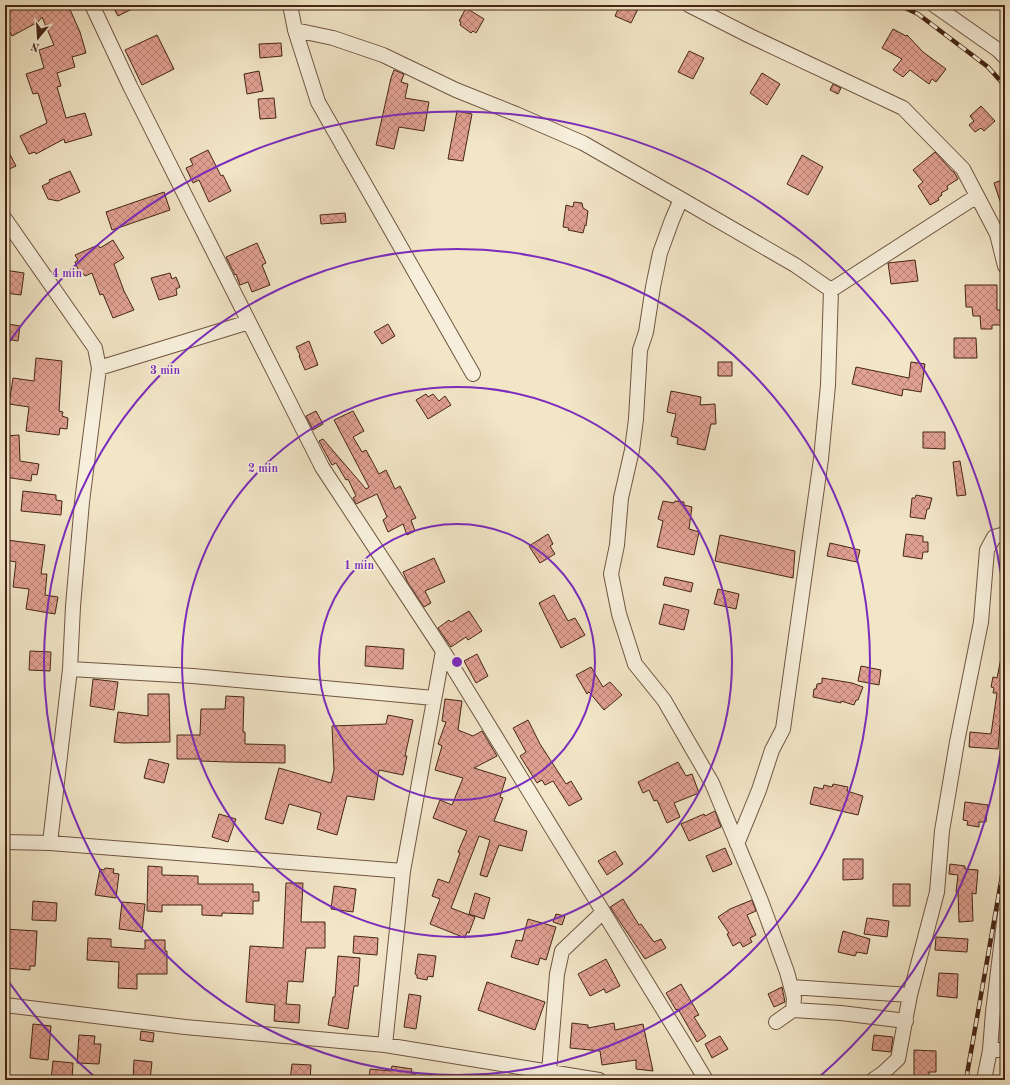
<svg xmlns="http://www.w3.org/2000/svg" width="1010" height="1085" viewBox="0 0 1010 1085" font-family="'Old Standard TT',serif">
	<defs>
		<pattern id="building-cross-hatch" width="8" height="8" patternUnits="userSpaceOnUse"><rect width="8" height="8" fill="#e1a192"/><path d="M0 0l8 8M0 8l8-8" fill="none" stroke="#b88376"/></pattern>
	</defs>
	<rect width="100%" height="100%" fill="#f2e6c7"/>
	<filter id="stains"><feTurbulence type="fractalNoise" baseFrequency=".005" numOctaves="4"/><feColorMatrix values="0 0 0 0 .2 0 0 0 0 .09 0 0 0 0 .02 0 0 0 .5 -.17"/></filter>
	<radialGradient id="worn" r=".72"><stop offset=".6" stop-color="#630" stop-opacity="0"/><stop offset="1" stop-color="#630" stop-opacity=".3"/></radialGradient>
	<!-- building -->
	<path fill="url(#building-cross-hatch)" stroke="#452515" d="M5,5H68L80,32L86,53L72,57L75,67L57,73L61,86L57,87L66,118L85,113L92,135L65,143L64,139L36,154L35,152L29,154L20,136L47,123L38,93L33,94L26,74L44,68L39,50L54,45L42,17L38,22L12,36L10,32L5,34Z
		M112,5H140L118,16Z
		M620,5H640L631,23L615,16Z
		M466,8L484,19L476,33L473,31L471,33L460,25L461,22L459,21Z
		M893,29L906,36L907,35L923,52L946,69L936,82L932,79L929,84L910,70L903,77L893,70L902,59L882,48Z
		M157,35L174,69L142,85L125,50Z
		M281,43L282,56L260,58L259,44Z
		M689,51L704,58L693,79L678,72Z
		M394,70L404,74L401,82L408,84L405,98L429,102L424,131L399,127L394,149L376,145L391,78Z
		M259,71L263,91L247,94L244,74Z
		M762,73L780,84L767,105L750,93Z
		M833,84L841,88L838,94L830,90Z
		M274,98L276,118L260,119L258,99Z
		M981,106L995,121L984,131L981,128L975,132L969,125L974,121L970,116Z
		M457,111L472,114L463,161L448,159Z
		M5,145L16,166L5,171Z
		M208,150L221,176L223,175L231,191L209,202L199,180L193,183L186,168L193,165L190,159Z
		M935,152L952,171L954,172L958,179L947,186L948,189L941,193L942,195L938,198L939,200L930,205L918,186L923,182L913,170Z
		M802,155L823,167L808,195L787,184Z
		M70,171L80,192L58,201L48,199L42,186L50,182L49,180Z
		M1005,179V210H1003L994,183Z
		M164,192L170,210L112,230L106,212Z
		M574,202L582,203L583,208L588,211L586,226L585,225L583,233L568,230L569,228L563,227L566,205L573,207Z
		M345,213L346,222L321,224L320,215Z
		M113,240L124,258L114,264L124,291L134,310L113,318L103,294L100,295L92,273L85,276L83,273L80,274L75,262L78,260L75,255L98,245L100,248Z
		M257,243L266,263L262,265L270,285L252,292L248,282L240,285L236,274L235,275L226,257Z
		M915,260L918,281L891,284L888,263Z
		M5,270L24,273L21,295L5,293Z
		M170,273L172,279L176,277L180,287L176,289L177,295L159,300L151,278Z
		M965,285H997V310H1005V325H992V329H981L980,316H973L972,307H966Z
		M8,324L20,326L18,341L6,339Z
		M388,324L395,336L382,344L374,332Z
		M954,338H976L977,358H954Z
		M309,341L318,365L305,370L299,356L300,355L296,347Z
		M36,358L62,361L59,411L63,412L62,416L68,418L67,429L60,428L59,435L26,431L29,407L9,404L13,378L34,381Z
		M718,362H732V376H718Z
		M911,362L925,364L921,392L903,389L902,396L852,384L856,367L909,378Z
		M671,391L701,397L700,405L715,404L716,424H711L705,450L677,444L678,438L671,436L676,414L667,412Z
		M426,394L428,397L433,394L439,401L445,396L451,405L428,419L416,400Z
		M316,411L323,424L313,430L306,416Z
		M353,411L364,431L353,437L362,452L366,450L379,474L386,470L395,489L400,486L416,518L411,520L415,531L407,535L403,524L388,532L383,520L387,517L377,494L356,504L353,498L356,496L348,479L346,480L336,463L332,465L319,441L323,439L366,489L369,487L334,420Z
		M923,432H945V449L923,448Z
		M19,435L20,461L39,464L37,475L32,474L31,481L5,477V436Z
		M960,461L966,495L957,496L953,462Z
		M23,491L56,495V500L62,501L61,515L21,511Z
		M916,495L932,498L929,509H927L925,519L910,517L912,498H915Z
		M663,501L674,503L675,501L684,502V505L692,507L689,529L699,532L694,555L657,547L663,521L658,519Z
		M548,534L553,544L550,546L555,554L540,563L529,546Z
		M906,534L923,536V542H928V552H923L922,559L903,556Z
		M720,535L795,551L793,578L715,561Z
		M7,540L45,545L41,574H47L45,595L58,597L55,614L26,609L29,589L13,587L16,562L5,560Z
		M830,543L860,550L857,562L827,556Z
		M434,558L445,582L425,591L431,603L424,607L408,583L403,572Z
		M665,577L693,583L691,592L663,585Z
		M718,589L739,594L736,609L714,604Z
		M554,595L568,621L575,618L585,635L561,648L539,603Z
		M664,604L689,610L684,630L659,624Z
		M469,611L482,631L468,640L466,637L451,647L438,628L449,620L451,622Z
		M366,646L404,649L403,669L365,666Z
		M30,651L51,652L50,671L29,670Z
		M477,654L488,676L476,683L464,661Z
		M1001,658H1005V726L1000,725L998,749L969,747L970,732L991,734L997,693H993L994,688L991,687L993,677L997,678Z
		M861,666L881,670L879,685L858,681Z
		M591,667L603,687L610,682L622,695L604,710L589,692L587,694L576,675Z
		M822,678L852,683L863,687L858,700H856L854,705L841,701V703L813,697L814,689H816L817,684L822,683Z
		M93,679L118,682L114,710L90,706Z
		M148,694H169L170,742L123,743L114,742L118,712L148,716Z
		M226,696L244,697L243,732H245V744L285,745V763L227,762L201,761V759H177V735H200L201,709H225Z
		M445,699L462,701L458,730L473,736L482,731L497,756L474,768L506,778L500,797L503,798L494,821L527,831L522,851L499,845L487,877L480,875L490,840L479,836L451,908L475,917L469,933L467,932L465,938L430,924L440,899L432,896L438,879L449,883L460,853L458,852L467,831L433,818L440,800L452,805L463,778L435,770L442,746L438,744L446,722L442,721Z
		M388,715L413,720L405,756H407L403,775L379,770L374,800L347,796L337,835L317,829L321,813L289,804L283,824L265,819L279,768L331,783L334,770L332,726L386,724Z
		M528,720L540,744L566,784L571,781L582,799L569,806L553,781L545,785L542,780L537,783L520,756L526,752L513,728Z
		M149,759L169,764L164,783L144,778Z
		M678,762L686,776L692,774L699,793L674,803L680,817L667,823L657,800L654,801L649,790L643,793L638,782Z
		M833,784L848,787L847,791L863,796L858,815L810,804L814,787L823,789L824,785L832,787Z
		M965,802L988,805L986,822H979V827L967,825L968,821L963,820Z
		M715,811L721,827L689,841L681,824L704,814L705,816Z
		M219,814L236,819L228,842L212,837Z
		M725,848L732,864L713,872L706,856Z
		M615,851L623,864L607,875L598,861Z
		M843,859H863V879L843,880Z
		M950,864L965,866V869L978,870L976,894L972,893L973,921L959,922L958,892H956L958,875L949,874Z
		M148,866L162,867V875L198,876V884H253V892H259V901H253V914L222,913V916L202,915V905H162V912L147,911Z
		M105,868L114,869L113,873L119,874L116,898L95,895L100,869L104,870Z
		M286,883H303L301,922H325V948H306L303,982L288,981L286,1004L300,1005L299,1023L274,1021L275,1005L246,1002L250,946L283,948Z
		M893,884H910V906H893Z
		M334,886L356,889L353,912L331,909Z
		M475,893L490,898L484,919L469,914Z
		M623,899L639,925L641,924L654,942L661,939L666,948L645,959L610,907Z
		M752,900L756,911L747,915L756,935L750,938L752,942L743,947L740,942L733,946L727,934L729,933L718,917L730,909Z
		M33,901L57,903L56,921L32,920Z
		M122,902L145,904L142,932L119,929Z
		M556,914L565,916L562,925L553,922Z
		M867,918L889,921L887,937L864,934Z
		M528,919L556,927L546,960L540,958L538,965L511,957L516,940L522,941Z
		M5,929L37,931L35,966H30V970L5,968Z
		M843,931L870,939L867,954L857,952L855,956L838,952Z
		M354,936L378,938L377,955L353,953Z
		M936,937L968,939L967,952L935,950Z
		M88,938L111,939V947L145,949V940H165V951H167V974H137V989L118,988L119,962L87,960Z
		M418,954L436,956L433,977L428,976L427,980L417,978V975L415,974Z
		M338,956L360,958L358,986H354L348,1029L328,1025L333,997H335Z
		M606,959L620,986L606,993L604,989L590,996L578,974Z
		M939,973L958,974L957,998L937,996Z
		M487,982L545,1002L535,1030L478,1010Z
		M681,984L699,1015L694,1017L706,1036L697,1042L678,1009L676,1010L666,993Z
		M782,987L785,1002L774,1007L768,994Z
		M409,994L421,996L416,1029L404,1027Z
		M572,1023L588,1025V1028L614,1023L615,1030L643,1024L653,1071L636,1069V1060L602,1065L600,1051L570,1048Z
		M33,1024L51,1026L48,1060L30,1058Z
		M141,1031L154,1033L153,1042L140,1040Z
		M79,1035L95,1036L94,1044H101L99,1064L77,1063Z
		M874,1035L893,1037L891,1052L872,1050Z
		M720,1036L728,1049L712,1058L705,1044Z
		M914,1050L936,1051V1072H929V1080H914Z
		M134,1060L152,1062L150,1080H133Z
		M53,1061L73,1063L72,1080H51Z
		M292,1064L311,1065L310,1080H290Z
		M392,1066L412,1069L411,1073L415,1074V1080H369L370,1069L391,1071Z"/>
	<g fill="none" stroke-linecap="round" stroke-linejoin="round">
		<defs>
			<path id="street" d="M92,5L130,86L322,467L443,651L685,1045L706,1080
				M290,5L295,30L333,38L383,55L456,90L516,114L583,143L681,199L672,220L660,253L653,287L646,332L640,350L636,419L632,450L621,498L617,545L611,574L619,614L635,664L664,700L712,783L761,901L787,972L794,998L793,1010L776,1022
				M689,5L750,36L903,108L963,169L997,234L1005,266
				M934,5L998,50L1005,57
				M295,30L318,102L473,374
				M681,199L795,265L831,290
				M5,219L95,348L99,368L82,502L73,606L70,669L50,843
				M831,290L977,196
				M99,368L249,322
				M70,669L193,676L434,698
				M5,842L50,843L403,871
				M737,844L759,790L772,750L783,729L821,459L828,385L831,290
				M791,987L910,995L937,892L942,831L957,742L981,622L987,550L994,537L1005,534
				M5,1005L185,1027L385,1045L599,1080
				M793,1010L841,1013L906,1021
				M385,1045L403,871L443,651
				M990,1050H1005
				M549,1072L557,974L562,951L603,912
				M873,1080L883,1073L898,1059L910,995
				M984,1080L990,1050L993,1012L1005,914"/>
		</defs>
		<!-- street casing -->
		<use href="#street" stroke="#705542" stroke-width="16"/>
		<!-- street -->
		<use href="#street" stroke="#f7efdb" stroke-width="14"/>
		<defs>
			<path id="rail" d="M899,5L918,14L988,67L1005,86
				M966,1080L1005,859"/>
		</defs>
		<!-- rail casing -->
		<use href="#rail" stroke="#452515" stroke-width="4.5"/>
		<!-- rail -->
		<use href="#rail" stroke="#f7efdb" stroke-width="3" stroke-dasharray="9" stroke-linecap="butt"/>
	</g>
	<!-- distance rings -->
	<g fill="none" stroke="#7b2cbf" stroke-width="2">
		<circle cx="457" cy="662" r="138"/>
		<circle cx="457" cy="662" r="275"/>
		<circle cx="457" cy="662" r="413"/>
		<path d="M1005 720A551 551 0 0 1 818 1078M96 1078A551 551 0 0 1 6 978M6 346A551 551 0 0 1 1005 604"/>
	</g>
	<circle cx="457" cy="662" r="6" fill="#7b2cbf" stroke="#f7efdb" stroke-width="2"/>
	<g font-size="12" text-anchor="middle" font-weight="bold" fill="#7b2cbf" stroke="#f7efdb" stroke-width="3.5" stroke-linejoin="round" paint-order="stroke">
		<text x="67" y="277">4 min</text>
		<text x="165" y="374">3 min</text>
		<text x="263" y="472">2 min</text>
		<text x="359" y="569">1 min</text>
	</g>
	<!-- margin -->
	<rect width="1010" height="1085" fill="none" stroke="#f2e6c7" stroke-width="20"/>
	<rect x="6" y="6" width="998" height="1073" fill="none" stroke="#452515" stroke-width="2"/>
	<rect x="10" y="10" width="990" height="1065" fill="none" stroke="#452515"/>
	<!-- north arrow -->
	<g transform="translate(38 38) rotate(198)" stroke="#f7efdb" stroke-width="3" paint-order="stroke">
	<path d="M0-3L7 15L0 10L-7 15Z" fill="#452515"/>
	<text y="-6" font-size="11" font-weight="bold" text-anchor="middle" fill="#452515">N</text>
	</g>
	<rect width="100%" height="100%" filter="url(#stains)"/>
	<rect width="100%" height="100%" fill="url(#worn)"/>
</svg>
